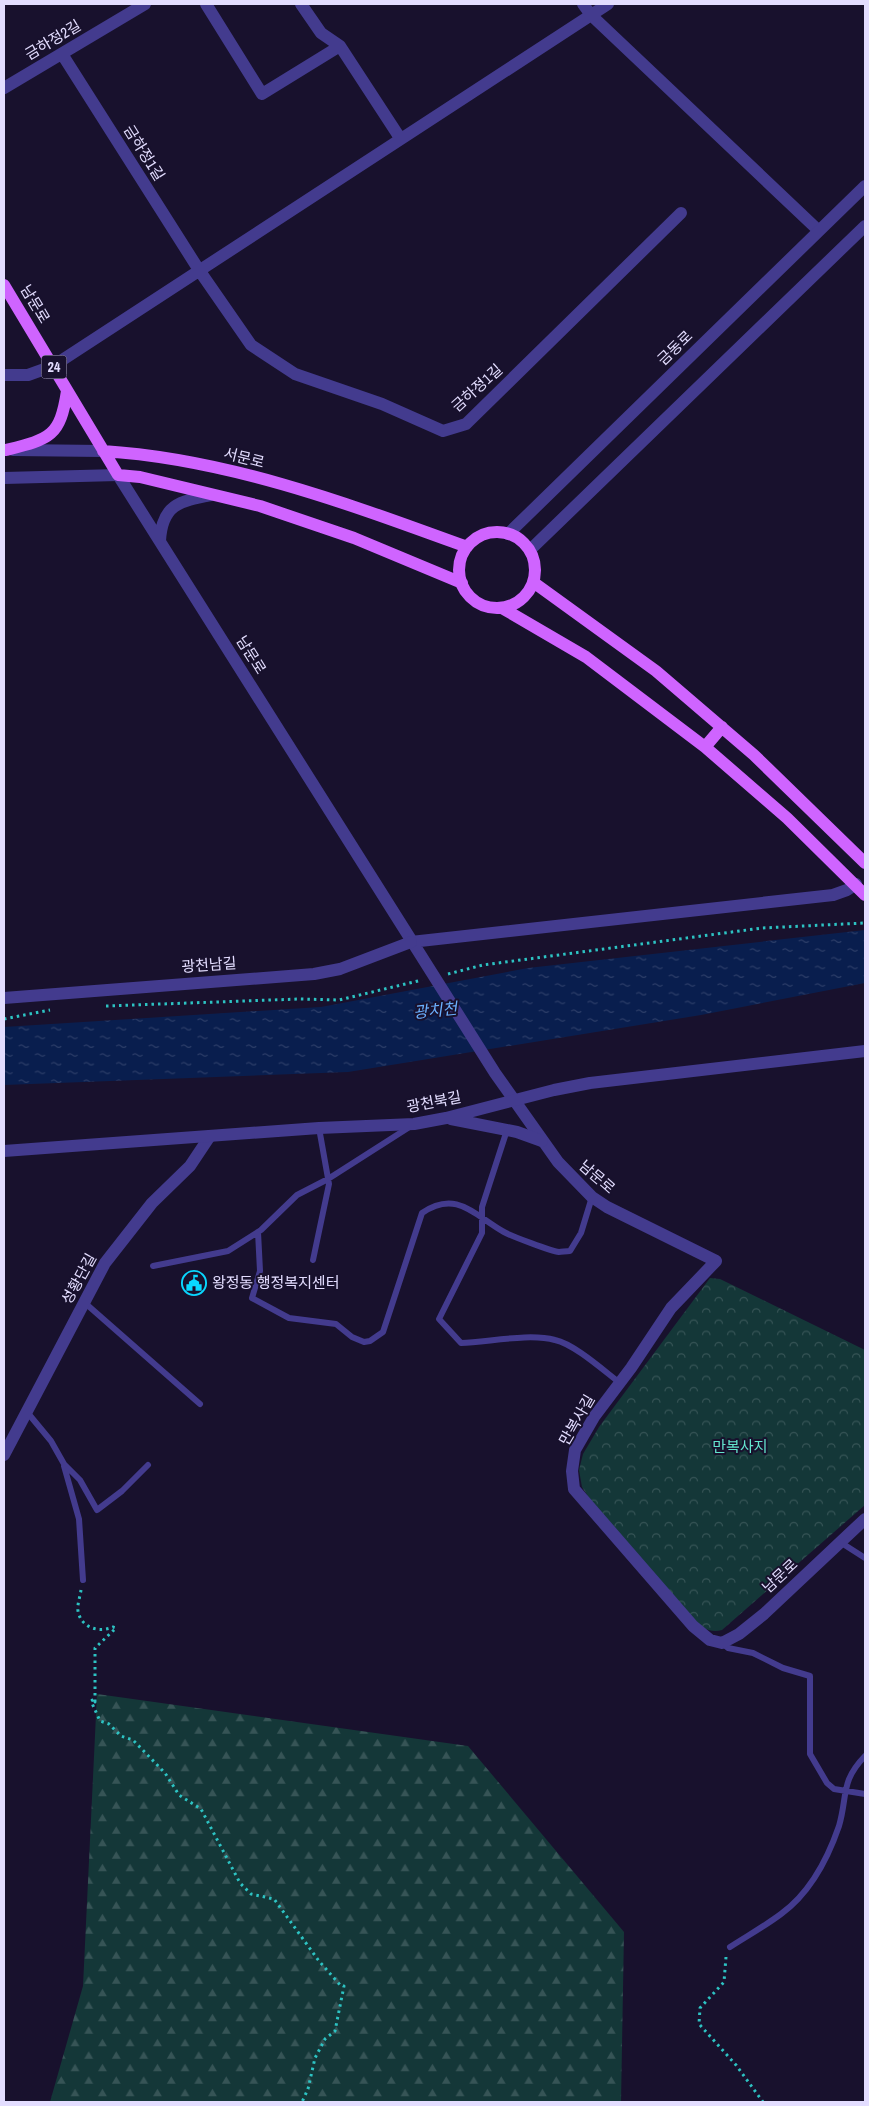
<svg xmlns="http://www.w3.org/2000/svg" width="869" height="2106" viewBox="0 0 869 2106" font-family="'Archivo Narrow','Noto Sans KR',sans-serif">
	<defs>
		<pattern id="forest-firs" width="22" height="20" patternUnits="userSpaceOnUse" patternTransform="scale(1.25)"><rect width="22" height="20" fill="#143738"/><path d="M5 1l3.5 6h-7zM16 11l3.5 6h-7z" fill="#365456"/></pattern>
		<pattern id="park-crowns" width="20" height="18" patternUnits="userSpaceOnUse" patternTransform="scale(1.25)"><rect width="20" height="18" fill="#143738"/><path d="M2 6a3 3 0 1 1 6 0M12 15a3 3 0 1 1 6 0" fill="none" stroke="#365456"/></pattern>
		<pattern id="water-ripples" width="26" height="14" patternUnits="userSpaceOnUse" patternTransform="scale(1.25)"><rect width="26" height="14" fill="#091e4e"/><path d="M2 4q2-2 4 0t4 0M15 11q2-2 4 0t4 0" fill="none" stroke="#2d3e69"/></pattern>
	</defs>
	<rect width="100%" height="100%" fill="#18112d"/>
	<!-- forest -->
	<path fill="url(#forest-firs)" d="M97,1694L468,1746L624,1932L621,2102H50L83,1986Z"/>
	<!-- park -->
	<path fill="url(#park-crowns)" d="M710,1278L720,1279L865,1350V1505L722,1630C709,1634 701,1626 691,1618L593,1504L582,1487L579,1470L583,1454L599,1427Z"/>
	<!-- water -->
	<path fill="url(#water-ripples)" d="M865,930V983L701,1015L348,1072L4,1085V1027L321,1007L528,968Z"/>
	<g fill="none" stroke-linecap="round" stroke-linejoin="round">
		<!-- path -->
		<path stroke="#2dc3c3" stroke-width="3" stroke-dasharray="2.5 4" stroke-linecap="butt" d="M448,974L483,965L762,928L865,923
			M106,1006L299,999L339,1000L422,980
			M4,1019L50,1010
			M81,1590C80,1597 77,1605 78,1611C81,1628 99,1633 113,1627L116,1628L95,1648V1702L94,1699L91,1701L100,1721L109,1724L121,1736L133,1740L165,1773L179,1795L201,1809L240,1883L251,1894L274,1899L319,1961L341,1986H344L335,2031L325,2039L315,2058L308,2089L302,2102
			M726,1957L724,1982L700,2008L699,2024L736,2065L763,2102"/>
		<!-- service -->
		<path stroke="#433b8e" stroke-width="6" d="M507,1130L482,1207V1233L439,1319L461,1343C489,1342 529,1333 555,1340C574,1344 603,1370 620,1383
			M258,1232L260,1271L252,1298L289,1318L336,1324L352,1337L364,1342L370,1341L383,1332L422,1213C457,1189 475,1216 504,1232C511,1236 551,1251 559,1252C562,1252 566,1251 570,1251L581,1233L592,1197
			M313,1260L329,1184L319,1128
			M153,1266L228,1251L261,1230L297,1195L328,1179L411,1126
			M85,1303L200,1404
			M27,1412L51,1441L64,1464L80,1480L97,1510L122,1491L148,1465
			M64,1466L79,1519L83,1580
			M840,1542L865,1558
			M722,1643L728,1648L753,1653L783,1668L810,1676V1754L827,1783L834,1789L865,1794
			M730,1947C747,1936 765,1926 781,1914C810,1893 828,1858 839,1826C848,1795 840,1782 865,1756"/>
		<!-- minor -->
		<path stroke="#433b8e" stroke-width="12" d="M206,4L262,94L340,46
			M301,4L321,33L340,46L400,138
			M583,4L591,15L818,230
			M62,54L199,270L251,345L295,374L382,404L443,431L466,424L681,213
			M4,88L145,4
			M4,375H28L53,366L608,4
			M118,475L495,1073L558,1162L592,1197L607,1207L716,1261L671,1308L631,1368L594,1417L575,1450L572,1471L574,1489L693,1626L710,1640L722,1643L739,1634L764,1614L865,1519
			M160,541C162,505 179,501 211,495
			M411,942L833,895L847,890L856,884
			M4,1455L105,1263L152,1203L190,1166L210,1136"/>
		<!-- tertiary -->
		<path stroke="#433b8e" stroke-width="12" d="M13,450L103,451
			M4,478L118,475
			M508,534L865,186
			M530,550L865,226
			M4,998L314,974L340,969L411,942
			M451,1119L517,1132L542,1141
			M4,1151L319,1128L414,1124L446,1118L554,1090L590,1083L865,1051"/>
		<!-- primary -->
		<path stroke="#cf64ff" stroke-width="12" d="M4,285L118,475L140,477L260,506L354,538L462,583
			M6,450C50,439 60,437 67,391
			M103,451C229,459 349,504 467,547
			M459 570a38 38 0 1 1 76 0a38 38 0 1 1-76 0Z
			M533,582L656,671L754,755L865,863
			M502,608L586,657L705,747L787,818L865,895
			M705,747L722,727"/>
	</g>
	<!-- icons -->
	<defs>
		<symbol id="civic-ring" viewBox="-11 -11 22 22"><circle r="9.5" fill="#18112d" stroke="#09d7ff" stroke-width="1.5"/><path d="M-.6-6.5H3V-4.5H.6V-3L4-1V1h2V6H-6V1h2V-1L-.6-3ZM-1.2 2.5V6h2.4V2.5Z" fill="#09d7ff"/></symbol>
	</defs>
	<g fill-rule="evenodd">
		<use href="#civic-ring" x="180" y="1269" width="28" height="28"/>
	</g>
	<g text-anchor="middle" stroke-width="4" stroke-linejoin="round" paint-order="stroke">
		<!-- shield labels -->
		<rect fill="#18112d" stroke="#a6a0c0" stroke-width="1" x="41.5" y="355.5" width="25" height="23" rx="4"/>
		<g font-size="14" font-weight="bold" fill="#e3ddff">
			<text x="54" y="372">24</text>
		</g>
		<!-- street labels -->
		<g font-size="15" fill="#e3ddff" stroke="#18112d">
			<text transform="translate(53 40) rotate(-31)" y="5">금하정2길</text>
			<text transform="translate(144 153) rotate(58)" y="5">금하정1길</text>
			<text transform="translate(35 304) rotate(59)" y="5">남문로</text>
			<text transform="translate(675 348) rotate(-44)" y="5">금동로</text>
			<text transform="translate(477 388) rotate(-42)" y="5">금하정1길</text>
			<text transform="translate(244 458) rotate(14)" y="5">서문로</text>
			<text transform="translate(251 655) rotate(58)" y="5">남문로</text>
			<text transform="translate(209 965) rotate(-4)" y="5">광천남길</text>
			<text transform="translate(434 1102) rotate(-11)" y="5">광천북길</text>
			<text transform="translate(597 1177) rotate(41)" y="5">남문로</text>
			<text transform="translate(79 1279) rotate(-61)" y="5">성황단길</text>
			<text transform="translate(577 1420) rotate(-60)" y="5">만복사길</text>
			<text transform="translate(780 1576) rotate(-43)" y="5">남문로</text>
		</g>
		<!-- poi labels -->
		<g font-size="15" fill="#e3ddff" stroke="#18112d" text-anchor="start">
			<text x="212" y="1288">왕정동 행정복지센터</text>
		</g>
		<!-- park labels -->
		<g font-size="15" fill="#63e5cd" stroke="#18112d">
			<text x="740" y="1452">만복사지</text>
		</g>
		<!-- water labels -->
		<g font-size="16" font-style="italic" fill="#6bb1ff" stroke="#18112d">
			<text transform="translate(435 1010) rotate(-6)" y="6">광치천</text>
		</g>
	</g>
	<!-- border -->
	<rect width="869" height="2106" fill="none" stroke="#e3ddff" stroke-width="10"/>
</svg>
